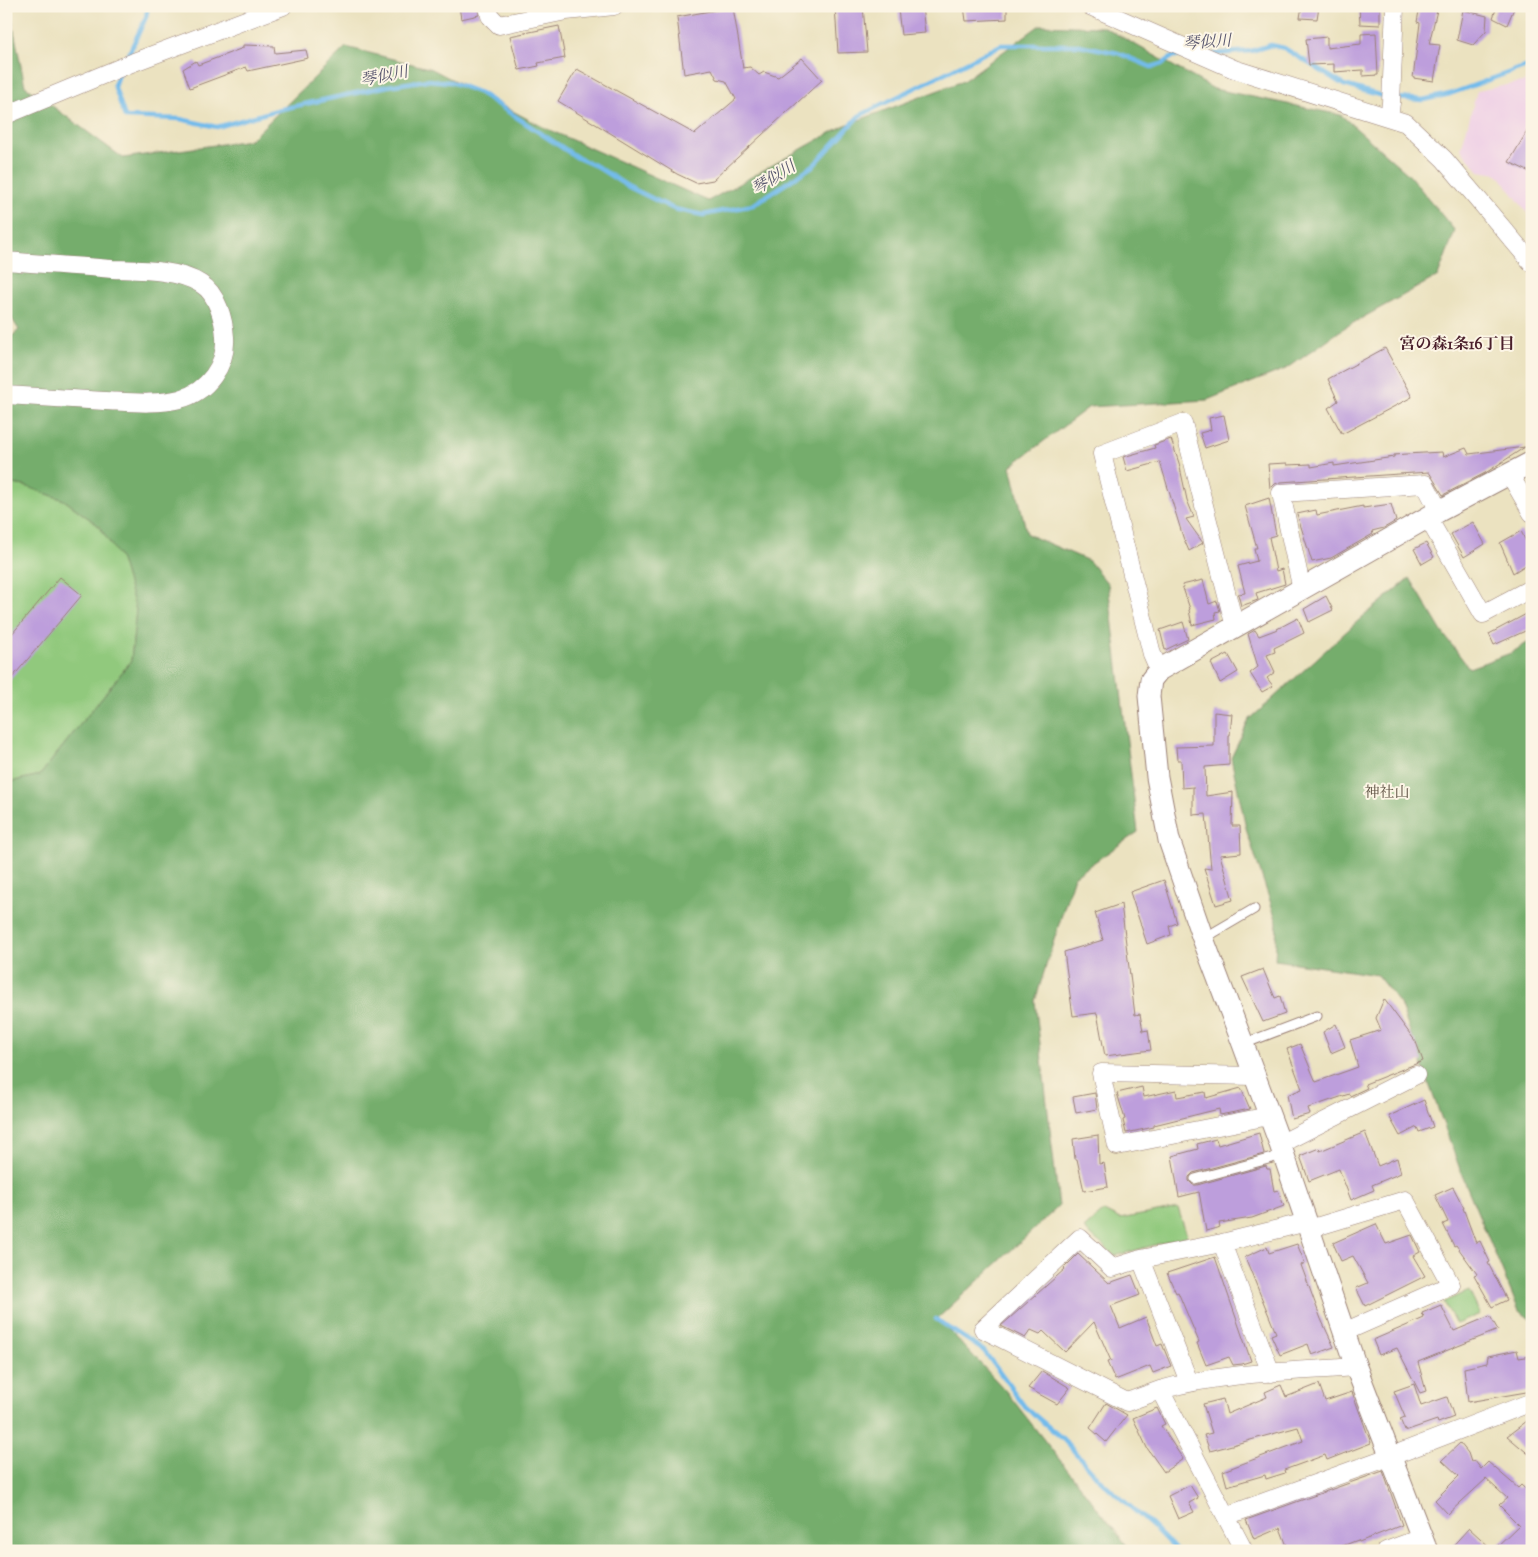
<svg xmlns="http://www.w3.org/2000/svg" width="1538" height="1557" viewBox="0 0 1538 1557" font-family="'Sorts Mill Goudy','Noto Serif JP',serif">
	<rect width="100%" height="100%" fill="#fcf5e5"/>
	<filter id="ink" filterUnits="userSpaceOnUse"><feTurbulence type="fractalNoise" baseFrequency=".02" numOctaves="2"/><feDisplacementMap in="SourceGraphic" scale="10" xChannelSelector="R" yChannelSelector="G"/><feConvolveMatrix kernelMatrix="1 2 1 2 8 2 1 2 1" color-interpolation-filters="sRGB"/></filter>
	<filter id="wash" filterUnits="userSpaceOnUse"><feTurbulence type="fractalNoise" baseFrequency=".0096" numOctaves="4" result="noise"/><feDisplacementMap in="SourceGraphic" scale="20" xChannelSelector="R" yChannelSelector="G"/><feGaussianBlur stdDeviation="1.12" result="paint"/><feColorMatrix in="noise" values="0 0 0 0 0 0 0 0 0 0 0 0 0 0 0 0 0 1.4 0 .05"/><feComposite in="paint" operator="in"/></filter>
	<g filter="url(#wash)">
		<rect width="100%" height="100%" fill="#ebe2c0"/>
		<!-- built -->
		<path fill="#efd0e6" d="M1532,80V219L1498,174L1479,171L1461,149L1477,91Z"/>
		<!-- green -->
		<path fill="#91c97d" stroke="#6e7454" d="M6,483L25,486L64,500L99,526L121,559L136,610L131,661L40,775L6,783Z
			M1178,1208L1187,1236L1115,1256L1084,1229L1104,1211L1120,1219Z
			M1469,1291L1480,1314L1456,1324L1444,1302Z"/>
		<!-- forest -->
		<path fill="#74ad6c" stroke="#5f664c" d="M6,6H9L25,86L123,158L250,140L346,47L432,69L543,127L708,201L843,126L963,81L1040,25L1104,27L1214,89L1341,115L1409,175L1455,231L1438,276L1344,328L1288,368L1207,400L1089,407L1011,466L1027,534L1089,561L1108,584L1138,832L1074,876L1035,1001L1059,1206L938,1318L1005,1390L1131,1551H6V783L40,775L131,661L136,610L121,560L99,526L64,500L25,486L6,483V341L19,330L7,311L6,306Z
			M1410,578L1442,632L1469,668L1511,653L1532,640V1320L1519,1311L1462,1175L1400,1004L1377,975L1275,960L1277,922L1247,832L1231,758L1249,720L1359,620Z"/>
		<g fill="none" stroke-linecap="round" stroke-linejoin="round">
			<!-- stream -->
			<path stroke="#73bbeb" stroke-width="4.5" d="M1215,54L1251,51L1271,45L1284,48L1344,85L1386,97
				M126,60L146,17L148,6
				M119,74L114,85L125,117L180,119L217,127L277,110L388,86L427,80L451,82L480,93L578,158L596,166L627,186L674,209L703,215L753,205L814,165L859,116L1001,45H1079L1118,53L1151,67L1162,64L1174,56H1189
				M1396,98L1423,100L1450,94L1524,67H1532
				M936,1319L984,1351L1025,1407L1063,1439L1098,1478L1152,1526L1177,1551"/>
		</g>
		<g id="blocks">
			<!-- building -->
			<path fill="#bd9edc" d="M459,6H478L479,15L461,19Z
				M835,6H863L867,52L838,53Z
				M913,6H922L925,33L901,35L898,9Z
				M964,6H1007V19L966,21Z
				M1302,6H1319L1317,19L1300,18Z
				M1359,6H1380V25L1360,24Z
				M1420,6H1438L1429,44L1440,45L1434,81L1413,78L1420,23L1417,22Z
				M1497,6H1515L1507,25L1493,18Z
				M733,7L743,68L750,67L759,75L764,72L778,77L802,58L822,80L713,180L696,183L677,174L558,101L577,69L695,134L736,99L726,81L717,79L712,69L684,74L677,17Z
				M1463,10L1487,16L1486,31L1473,45L1457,40Z
				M559,26L565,58L538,63L539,66L519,70L510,36Z
				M1376,33L1378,75L1363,76V70L1334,72V64L1309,65L1306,39L1327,37V48L1361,44V34Z
				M243,45L274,46L275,53L306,50L308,58L248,71L246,67L190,88L183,69L196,61L198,65L243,48Z
				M1532,123V173L1509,162Z
				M1385,348L1412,397L1342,434L1328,408L1338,401L1328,379Z
				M1224,415L1229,440L1205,448L1200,433L1211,430L1209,418Z
				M1171,439L1179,463L1187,500L1194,517L1186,519L1203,543L1189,551L1183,537L1160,462L1127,471L1123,457L1155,448L1154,445Z
				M1525,447L1487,472L1443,495L1429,472L1280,482L1275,484L1270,489L1268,464L1287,463V465L1311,464V467L1334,463V466L1394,457V455L1406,454L1442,452L1443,457L1466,448L1469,454Z
				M1269,498L1276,535L1269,537L1276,571L1282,569L1285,584L1256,593L1258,600L1241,606L1238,594L1245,593L1238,566L1257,561L1254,548H1257L1245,506Z
				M1391,504L1396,521L1384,528L1372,531L1373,534L1331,558L1312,562L1297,514L1316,510L1317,515L1363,506V508Z
				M1473,522L1485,544L1464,557L1451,534Z
				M1521,531L1532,554V561L1513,573L1500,543Z
				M1426,543L1434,557L1422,564L1414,549Z
				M60,577L82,595L6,685V641Z
				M1203,580L1209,604L1217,601L1220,611L1215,612L1216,619L1192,625L1189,610L1190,609L1182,585Z
				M1326,596L1333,610L1309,622L1304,609Z
				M1532,611V628L1494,645L1489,634Z
				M1298,618L1304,633L1274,648L1275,652L1267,655L1275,672L1267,678L1273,686L1262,692L1250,673L1258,667L1248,634L1255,630L1259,636L1275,630Z
				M1183,622L1188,639L1165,650L1160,630Z
				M1228,654L1238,672L1220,683L1211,663Z
				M1214,712L1232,714L1230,735H1229V765L1205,767L1206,796L1233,792L1232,826H1240L1241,853L1220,855L1233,900L1216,905L1204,868L1211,869L1206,814L1193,815V787L1182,788L1181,760H1177L1176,747L1214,746Z
				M1164,880L1177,923L1169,926L1171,935L1147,944L1130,892Z
				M1121,904L1135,1015L1140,1014L1143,1031L1148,1030L1151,1050L1105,1056L1097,1013L1073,1016L1064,952L1103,940L1095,913Z
				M1263,969L1275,998L1280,996L1285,1014L1263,1022L1242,977Z
				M1384,999L1416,1042L1423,1061L1365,1084L1367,1088L1350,1096L1349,1094L1308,1108L1310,1114L1292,1119L1287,1095L1302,1089L1287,1049L1300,1044L1316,1082L1358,1067L1350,1040L1381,1030L1376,1018Z
				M1336,1024L1345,1047L1331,1053L1323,1032Z
				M1142,1087L1144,1097L1176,1090L1177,1097L1205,1092L1206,1098L1241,1088L1250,1109L1220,1115L1219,1109L1154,1125V1127L1126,1133L1123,1120L1125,1119L1117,1093Z
				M1095,1093L1097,1109L1076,1113L1073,1097Z
				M1424,1100L1433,1127L1419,1132L1417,1127L1400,1136L1389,1116Z
				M1365,1132L1378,1166L1397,1158L1401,1173L1372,1185L1374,1190L1351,1200L1339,1169L1309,1181L1300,1156L1319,1148L1320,1151Z
				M1259,1133L1264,1154L1193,1173L1189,1177V1181L1193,1185H1197L1266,1166L1267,1169H1270L1274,1191L1278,1190L1284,1206L1252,1218L1219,1223L1220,1227L1206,1231L1199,1192L1179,1197L1172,1156L1198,1149L1197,1144L1216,1139L1218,1145Z
				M1098,1135L1099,1164L1104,1163L1108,1187L1084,1191L1077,1159H1075L1073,1139Z
				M1453,1187L1464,1208H1463L1476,1243L1480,1241L1490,1262L1488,1263L1507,1300L1492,1307L1474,1275L1477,1274L1456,1245L1454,1246L1443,1224L1448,1222L1435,1195Z
				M1376,1224L1386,1244L1412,1235L1420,1252L1413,1256L1425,1276L1365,1306L1356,1288L1368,1283L1353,1256L1341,1261L1333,1243Z
				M1297,1244L1305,1263L1301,1265L1321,1319L1334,1347L1312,1355L1308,1344L1280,1355L1271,1335L1276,1333L1245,1257L1267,1247L1269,1253Z
				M1078,1254L1109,1283L1132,1275L1140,1295L1111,1306L1120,1328L1146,1317L1157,1346L1162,1344L1171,1366L1153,1373L1150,1366L1115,1380L1107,1362L1111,1361L1094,1322L1065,1352L1043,1331L1040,1334L1031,1330L1025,1338L1001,1326L1065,1269L1064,1268Z
				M1215,1257L1251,1361L1242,1364L1233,1365L1229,1357L1206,1365L1197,1343L1199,1342L1178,1292L1176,1293L1167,1273Z
				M1441,1305L1454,1331L1490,1316L1498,1330L1418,1362L1426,1391L1420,1393L1397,1348L1379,1355L1373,1340L1424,1318L1422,1313Z
				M1517,1350L1519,1358L1532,1356V1391L1468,1402L1464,1368L1487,1363L1488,1356Z
				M1042,1371L1070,1388L1057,1404L1028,1388Z
				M1319,1384L1325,1401L1352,1392L1371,1443L1327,1460L1325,1455L1284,1470L1285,1473L1266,1479L1265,1475L1227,1486L1223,1471L1303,1441L1298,1427L1210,1451L1204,1435L1212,1433L1203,1404L1223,1399L1227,1414L1267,1397L1265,1392L1281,1385L1286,1397Z
				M1414,1384L1421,1406L1447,1397L1454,1417L1438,1423L1437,1420L1405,1431L1400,1419L1405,1417L1394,1391Z
				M1106,1403L1127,1415L1106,1442L1090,1428Z
				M1157,1408L1165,1424L1161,1426L1183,1459L1164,1472L1147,1448L1133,1418Z
				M1527,1421L1532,1426V1457L1507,1436Z
				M1460,1443L1468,1453L1471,1462L1475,1461L1481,1469L1488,1462L1518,1488L1521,1485L1532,1495V1551H1448L1469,1528L1493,1550L1519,1525L1499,1505L1507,1498L1486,1479L1448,1514L1435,1500L1459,1476L1442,1460Z
				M1383,1471L1402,1525L1359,1542L1358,1540L1329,1551H1289L1280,1528L1254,1539L1246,1520Z
				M1190,1485L1198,1498L1189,1503L1194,1512L1178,1519L1168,1496Z"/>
		</g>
	</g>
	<g filter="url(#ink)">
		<use href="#blocks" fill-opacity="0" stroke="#9a8076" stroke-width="1"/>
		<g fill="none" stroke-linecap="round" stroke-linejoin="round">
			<defs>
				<path id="service" d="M1202,936L1213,933L1254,909
					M1243,1044L1317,1016
					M1195,1179L1283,1155"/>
				<path id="minor" d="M488,6L490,16L499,25L566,11L614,6
					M1090,6L1234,69L1406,123L1444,159L1532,263
					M6,115L134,62L283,6
					M1389,117L1391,103L1395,6
					M6,261C42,264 77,266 112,269C139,270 178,269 201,284C217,293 224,320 225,337C227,365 207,392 180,399C157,405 128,402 105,401C72,399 39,397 6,395
					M1509,473L1532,513
					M1428,518L1483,614L1532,588
					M1302,590L1281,493L1425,484L1439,511
					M1159,670L1152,654L1102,454L1183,423L1235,627
					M1255,1076L1101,1073L1117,1146L1269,1116
					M1280,1144L1416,1075
					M1309,1229L1405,1200L1451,1285L1344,1332
					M1222,1243L1271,1373
					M1141,1259L1189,1382
					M1160,1390C1223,1372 1291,1372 1356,1367
					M1226,1516L1389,1457L1532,1402
					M1244,1551L1160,1390L1127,1402L983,1329L1080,1238L1112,1268L1141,1259L1222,1243L1307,1222
					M1386,1551L1421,1538"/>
				<path id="tertiary" d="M1427,1551L1356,1367L1280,1144L1243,1044L1202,936L1169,840L1157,777L1149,696L1151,680L1159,670L1439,511L1532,462"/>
			</defs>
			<!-- service casing -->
			<use href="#service" stroke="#9a8076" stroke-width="11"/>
			<!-- minor casing -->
			<use href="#minor" stroke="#9a8076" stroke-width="19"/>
			<!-- tertiary casing -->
			<use href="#tertiary" stroke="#9a8076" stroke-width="23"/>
			<!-- service -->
			<use href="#service" stroke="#fff" stroke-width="9"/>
			<!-- minor -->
			<use href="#minor" stroke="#fff" stroke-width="18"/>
			<!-- tertiary -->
			<use href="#tertiary" stroke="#fff" stroke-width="21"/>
		</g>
	</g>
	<g text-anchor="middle" stroke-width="4" stroke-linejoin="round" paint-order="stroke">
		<!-- park labels -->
		<g font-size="15" fill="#5f5244" stroke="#fcf5e5">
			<text x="1387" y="797">神社山</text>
		</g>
		<!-- water labels -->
		<g font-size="16" font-style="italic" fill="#58566e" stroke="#fcf5e5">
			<text transform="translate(1207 41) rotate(-4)" y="6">琴似川</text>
			<text transform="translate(384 75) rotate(-11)" y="6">琴似川</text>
			<text transform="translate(773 177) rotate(-33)" y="6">琴似川</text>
		</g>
		<!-- neighbourhood labels -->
		<g font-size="16" font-weight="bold" fill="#4a1f2b" stroke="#fcf5e5">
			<text x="1457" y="349">宮の森1条16丁目</text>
		</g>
	</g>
	<!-- margin -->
	<rect width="1538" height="1557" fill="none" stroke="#fcf5e5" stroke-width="25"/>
</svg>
